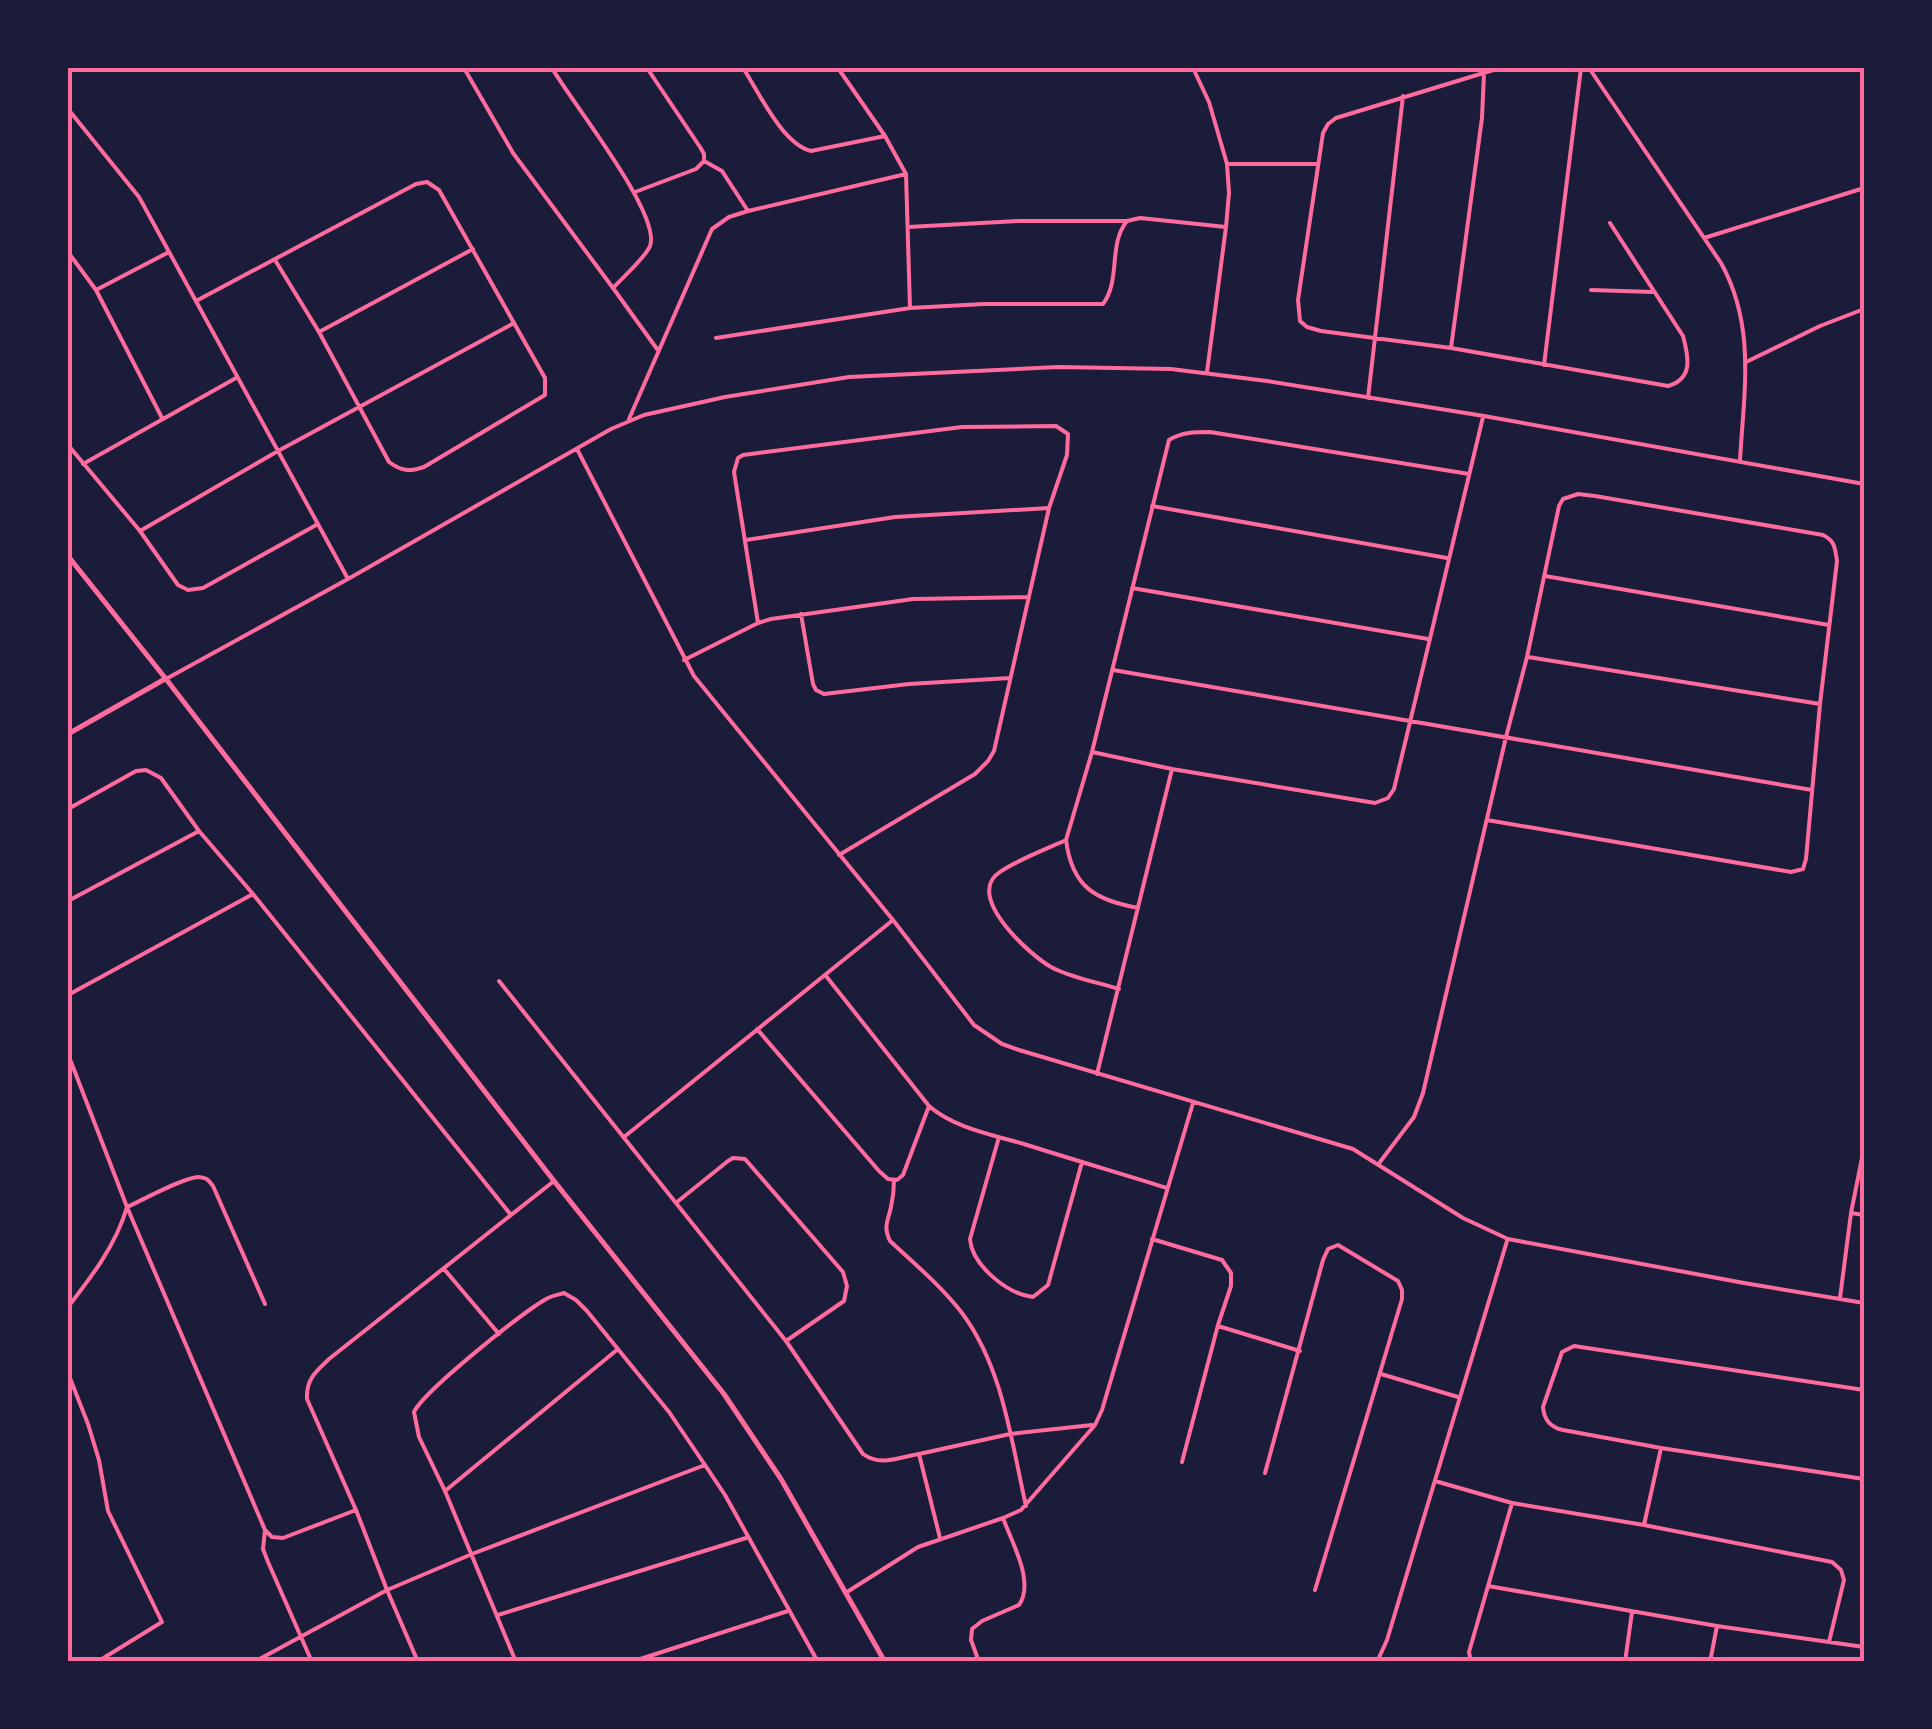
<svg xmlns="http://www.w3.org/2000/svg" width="1932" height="1729" viewBox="0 0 1932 1729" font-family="Merriweather,serif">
	<rect width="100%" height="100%" fill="#1b1b3a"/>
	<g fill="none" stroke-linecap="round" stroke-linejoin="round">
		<!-- minor -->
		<path stroke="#ff6b9d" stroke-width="4" d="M464,68L513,153L613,288C623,277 645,258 650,246C662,214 570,100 552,68
			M743,68C759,92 782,144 811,151L885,136
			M838,68L885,136L906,174L910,308
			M1193,68L1209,102L1227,164L1229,193L1226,227L1207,372
			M1500,68L1336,118L1328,124L1323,133L1298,300L1300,321L1307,327L1321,331L1451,348L1668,386C1693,379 1689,358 1683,336L1610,223
			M1589,68L1721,263C1756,326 1744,391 1740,460
			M68,109L139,197L348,579
			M704,161L722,171L748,211
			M1227,164H1317
			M635,192L696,169L704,161V154L700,147L647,68
			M908,227L1019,221H1127
			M1704,238L1864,188
			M68,252L96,290L162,418
			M613,288L657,349
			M96,290L169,252
			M1591,290L1653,292
			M196,301L416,184L427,182L439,190L545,378V395L424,467C410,472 401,471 389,462L319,332L275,260
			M319,332L473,249
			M716,338L910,308L984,304H1103C1121,280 1108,244 1127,221L1140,218L1226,227
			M1451,348L1482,118L1484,73
			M1746,362L1820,326L1864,309
			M1544,365L1581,68
			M1368,398L1403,96
			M629,419L712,229L729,217L748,211L906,174
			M68,445L140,531L178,585L188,590L203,588L318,524
			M577,449L694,676L893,920L974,1025L1002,1044L1019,1050L1353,1149L1463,1218L1508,1239L1744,1283L1864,1303
			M83,464L236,378
			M1152,506L1447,558
			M140,531L278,451L514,323
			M746,540L895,517L1049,508
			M1545,576L1829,625
			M1132,588L1428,639
			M801,614L813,684L816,690L824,694L909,684L1010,678
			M758,623L734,472L738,458L743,455L962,427L1056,426L1068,434L1067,455L1049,508L994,751L988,761L975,774L839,855
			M1528,657L1820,704
			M684,660L758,623L771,619L913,599L1028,597
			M1113,670L1812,790
			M166,679L348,579L611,429L644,415L725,397L849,377L1058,367L1171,369L1267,381L1484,416L1864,484
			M1092,752L1172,769L1375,803L1388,798L1394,789L1483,417
			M68,809L136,771L146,770L161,778L199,831L253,894L511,1215
			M1066,840C1072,887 1095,900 1138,908
			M68,901L199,831
			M826,976L929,1106C954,1128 993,1135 1024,1144C1071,1159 1119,1173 1167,1188
			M499,981L786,1341L863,1454C881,1467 899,1457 919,1454L940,1538
			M1119,989C1097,982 1071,978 1051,967C1030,955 971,902 995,876C1007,864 1049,848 1066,840L1092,752L1169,440C1182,432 1195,432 1210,432L1469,474
			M68,995L253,894
			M757,1029L879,1171L888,1179L897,1180L903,1175L929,1106
			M68,1054L127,1207L265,1530L272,1537L283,1538L356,1510
			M1097,1074L1172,769
			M624,1137L893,920
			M999,1137L970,1239C972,1265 1007,1294 1033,1297L1048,1285L1082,1162
			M1380,1162L1414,1117L1423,1093L1506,737L1527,657L1559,506L1563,499L1578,494L1595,496L1823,535C1835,541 1835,548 1837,561L1820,704L1806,859L1803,869L1791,872L1487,820
			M894,1180C894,1189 893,1198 891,1207C888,1221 883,1226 890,1241C915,1264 941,1286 962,1313C1003,1368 1011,1440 1026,1506
			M677,1202L728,1161L733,1158L745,1159L843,1272L847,1286L844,1301L786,1341
			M1851,1213L1864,1215
			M1152,1239L1222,1260L1231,1273V1286L1218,1325L1182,1462
			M444,1269L499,1334
			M1840,1298L1851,1213L1864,1148
			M68,1307C92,1276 116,1245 127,1207C143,1200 184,1177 199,1177C208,1178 208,1180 213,1186L265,1304
			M1218,1326L1300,1351
			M68,1373L88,1424L99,1460L108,1511L162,1622L97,1662
			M1381,1374L1458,1397
			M1864,1390L1574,1346L1562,1352L1543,1407C1544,1420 1550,1427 1563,1430L1661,1448L1864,1479
			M919,1454L1010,1434L1092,1425
			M1265,1473L1323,1260L1328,1249L1338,1245L1398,1281L1402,1290V1299L1315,1590
			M1435,1481L1512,1503L1644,1525L1832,1562L1841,1570L1844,1580L1829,1642
			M445,1491L618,1349
			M1644,1525L1661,1448
			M265,1530L263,1549L268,1562L312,1662
			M1488,1586L1717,1626L1864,1647
			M847,1592L918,1547L1003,1518L1021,1510L1095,1425L1102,1410L1193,1103
			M498,1615L746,1538
			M254,1662L387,1590L472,1554L705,1465
			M418,1662L387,1590L356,1510L307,1399C306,1380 315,1372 329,1359L554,1181
			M516,1662L445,1491L419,1437L414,1412C424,1391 525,1310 548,1298C555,1295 557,1295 564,1293L576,1300L587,1311L669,1412L705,1465L725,1495L818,1662
			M631,1662L788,1611
			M979,1662L971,1640L972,1629L982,1621L1019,1605C1035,1582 1012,1543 1003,1518
			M1377,1662L1387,1640L1507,1241
			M1471,1662L1469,1652L1512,1503
			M1625,1662L1632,1612
			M1710,1662L1717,1626"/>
		<!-- tertiary -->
		<path stroke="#ff6b9d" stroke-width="5" d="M68,556L166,679L554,1181L724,1394L781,1479L885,1662
			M68,734L165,679"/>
	</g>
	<!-- border -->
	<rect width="1932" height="1729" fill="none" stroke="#1b1b3a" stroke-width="140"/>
	<rect x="70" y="70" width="1792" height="1589" fill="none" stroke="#ff6b9d" stroke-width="4"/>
</svg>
